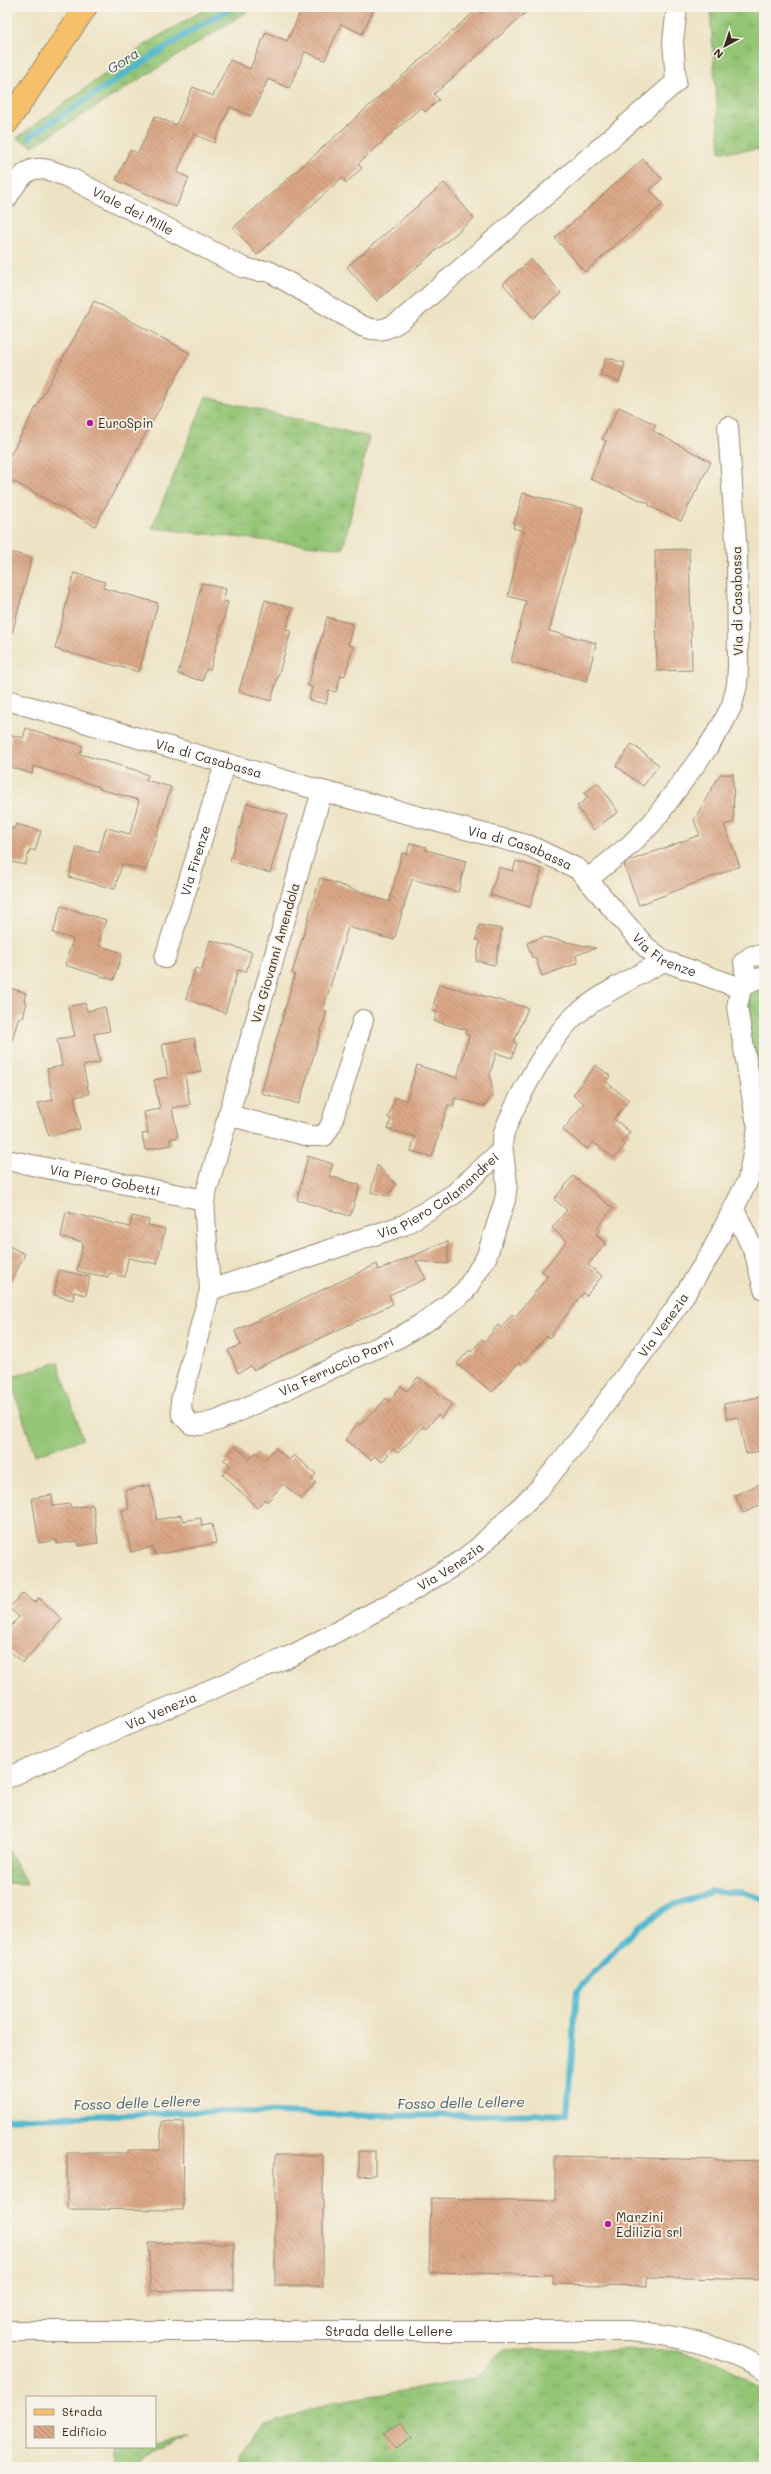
<svg xmlns="http://www.w3.org/2000/svg" width="771" height="2474" viewBox="0 0 771 2474" font-family="Mali,sans-serif">
	<defs>
		<pattern id="grass-tufts" width="24" height="20" patternUnits="userSpaceOnUse"><rect width="24" height="20" fill="#93c575"/><path d="M3 7l-1-3M5 7V3M7 7l1-3M15 17l-1-3M17 17v-4M19 17l1-3" fill="none" stroke="#79a05f"/></pattern>
		<pattern id="building-back-hatch" width="6" height="6" patternUnits="userSpaceOnUse"><rect width="6" height="6" fill="#dba787"/><path d="M-1 5l2 2M0 0l6 6M5-1l2 2" fill="none" stroke="#b3886e"/></pattern>
	</defs>
	<rect width="100%" height="100%" fill="#f7f3e8"/>
	<filter id="ink" filterUnits="userSpaceOnUse"><feTurbulence type="fractalNoise" baseFrequency=".025" numOctaves="2"/><feDisplacementMap in="SourceGraphic" scale="8" xChannelSelector="R" yChannelSelector="G"/><feConvolveMatrix kernelMatrix="1 2 1 2 8 2 1 2 1" color-interpolation-filters="sRGB"/></filter>
	<filter id="wash" filterUnits="userSpaceOnUse"><feTurbulence type="fractalNoise" baseFrequency=".012" numOctaves="4" result="noise"/><feDisplacementMap in="SourceGraphic" scale="16" xChannelSelector="R" yChannelSelector="G"/><feGaussianBlur stdDeviation="0.9" result="paint"/><feColorMatrix in="noise" values="0 0 0 0 0 0 0 0 0 0 0 0 0 0 0 0 0 1.4 0 .05"/><feComposite in="paint" operator="in"/></filter>
	<g filter="url(#wash)">
		<rect width="100%" height="100%" fill="#ede3c4"/>
		<!-- grass -->
		<path fill="url(#grass-tufts)" stroke="#67784a" d="M209,7H255L33,146L17,138L149,42Z
			M710,7H764V149L720,152Z
			M206,397L369,437L343,549L152,528Z
			M764,987V1122L746,1015L749,994Z
			M7,1849L27,1884L7,1883Z
			M504,2349L676,2351L716,2362L764,2389V2467H235L241,2453L264,2426L333,2402L476,2379Z
			M189,2437L143,2458L142,2467H113L112,2447H155V2445Z"/>
		<!-- pitch -->
		<path fill="#93c575" stroke="#67784a" d="M58,1362L83,1439L35,1455L10,1378Z"/>
		<g fill="none" stroke-linecap="round" stroke-linejoin="round">
			<!-- stream -->
			<path stroke="#4fb6cd" stroke-width="6" d="M29,137L192,30L233,7
				M7,2119L218,2111L375,2116L567,2114L577,1991L638,1926L670,1906L711,1892H741L764,1899"/>
		</g>
		<g id="blocks">
			<!-- building -->
			<path fill="url(#building-back-hatch)" d="M303,7H375L362,34L341,24L325,60L305,52L289,88L268,79L251,116L230,107L214,143L194,134L177,172L189,178L176,207L116,180L130,150L138,153L155,116L176,125L193,87L213,96L230,60L250,69L266,32L287,41Z
				M488,7H532L434,94L439,100L425,112L421,107L358,164L362,168L346,183L342,178L257,255L233,228L476,10L480,14Z
				M643,159L662,179L650,190L663,204L585,272L555,238Z
				M444,183L474,218L377,301L347,267Z
				M531,259L561,293L533,318L503,284Z
				M94,301L190,353L95,526L7,478V461Z
				M606,357L625,363L619,382L600,375Z
				M619,407L656,425L653,431L711,462L681,521L649,506L650,504L590,479L606,441L602,439Z
				M523,493L583,509L574,544H572L549,631L596,643L587,681L511,662L526,601L508,596L524,531L513,528Z
				M689,549L692,670L657,671L655,550Z
				M7,551L32,558L12,633L7,632Z
				M74,573L105,582L103,588L158,603L139,672L55,649Z
				M202,583L226,589L223,601L228,602L210,670L206,669L203,681L178,674Z
				M265,600L292,608L286,630L291,631L271,701L239,691Z
				M327,617L353,624L348,645L353,646L345,676L341,675L336,692L329,690L326,704L309,700L312,687L308,686Z
				M26,728L83,746L80,754L135,770L148,775L146,780L171,787L146,870L122,864L115,889L69,877L77,847L99,853L106,828L130,834L139,800L99,789L100,787L33,766L32,774L7,766V750L12,735L23,738Z
				M632,744L659,765L643,786L616,766Z
				M720,774H733L734,822L724,825L740,866L639,905L624,865L629,861L700,835L694,820Z
				M598,783L618,812L593,830L577,806L588,798L584,793Z
				M247,803L287,815L270,873L230,861Z
				M16,824L41,831L35,851L30,849L25,865L7,861V827L14,829Z
				M410,843L427,847L426,850L466,861L458,892L412,879L394,940L348,927L323,1010L327,1011L299,1104L261,1093L295,974L292,973L320,878L389,902L402,853L407,854Z
				M516,861L542,869L530,907L490,895L499,867L513,871Z
				M61,906L106,920L98,945L122,953L114,980L65,965L73,939L53,933Z
				M479,925L502,929L495,965L476,961L480,941L476,940Z
				M543,937L596,948L576,955L578,963L542,976L535,957L532,958L527,943Z
				M210,940L252,952L246,972L238,970L225,1013L186,999L195,968L202,970Z
				M439,984L528,1008L514,1042L517,1043L512,1058L496,1053L490,1074L493,1094L485,1106L455,1098L453,1107L448,1105L432,1157L411,1151L415,1137L388,1129L391,1119L388,1118L395,1097L406,1101L417,1065L457,1078L469,1035L465,1034L467,1030L434,1021L437,1012L432,1011Z
				M7,987L26,993L24,1001L27,1002L23,1018L19,1017L11,1043L7,1042Z
				M85,1003L87,1011L105,1007L110,1031L94,1034L100,1062L83,1066L89,1094L74,1097L80,1129L49,1136L38,1103L53,1100L47,1069L62,1066L57,1039L75,1036L68,1007Z
				M194,1038L201,1072L185,1075L190,1105L172,1108L178,1137L170,1139L171,1145L145,1150L142,1134L148,1133L144,1112L160,1109L154,1080L168,1077L162,1044Z
				M596,1065L610,1076L606,1082L629,1100L614,1119L630,1132L622,1142L625,1145L614,1158L593,1142L587,1149L563,1130L584,1103L573,1095Z
				M308,1156L333,1164L329,1176L360,1185L350,1216L297,1200Z
				M377,1165L396,1184L387,1196L371,1192Z
				M573,1176L613,1208L597,1228L600,1230L596,1235L606,1243L588,1265L602,1276L586,1296L583,1293L549,1338L547,1336L521,1365L519,1362L492,1392L457,1364L469,1350L471,1352L482,1339L485,1341L498,1325L501,1328L512,1314L515,1317L548,1276L542,1271L567,1241L552,1228L567,1210L554,1199Z
				M66,1212L130,1227L132,1216L149,1220L148,1225L165,1229L157,1264L128,1258L125,1277L109,1273L108,1277L77,1271L83,1242L61,1237Z
				M448,1241V1264L416,1261L426,1279L389,1295L393,1304L253,1370L251,1366L238,1373L228,1350L241,1345L235,1331L377,1264L379,1270Z
				M7,1245L25,1254L7,1290Z
				M59,1270L90,1277L86,1295L74,1292L73,1300L54,1295Z
				M418,1377L452,1404L441,1418L438,1415L426,1429L423,1427L398,1453L393,1449L382,1462L374,1456L371,1460L345,1440L358,1423L360,1425L372,1411L374,1413L386,1398L389,1401L401,1386L407,1391Z
				M764,1396V1450L746,1454L738,1417L727,1419L724,1404Z
				M235,1446L250,1459L256,1452L265,1459L275,1448L289,1460L294,1455L316,1474L311,1479L316,1483L301,1499L283,1484L267,1502L265,1499L257,1508L223,1475L231,1466L224,1460Z
				M764,1482V1504L743,1513L735,1495Z
				M150,1485L157,1520L181,1515L183,1521L201,1518L202,1526L212,1524L216,1543L155,1555L153,1547L131,1552L122,1510L129,1509L125,1490Z
				M52,1495L53,1506L70,1504L71,1508L93,1505L98,1543L78,1546V1541L57,1544V1540L39,1543L32,1498Z
				M23,1593L34,1603L39,1598L62,1619L22,1663L7,1648V1631L19,1617L9,1608Z
				M162,2121L184,2122L183,2210L67,2209V2153H127V2150H160Z
				M359,2151H375V2175L359,2176Z
				M275,2155H323V2286H275Z
				M555,2156L764,2161V2280L647,2277V2286L553,2284V2275L429,2272L431,2198L555,2201Z
				M149,2243H234V2290L150,2291Z
				M402,2422L412,2438L395,2449L384,2433Z"/>
		</g>
	</g>
	<g filter="url(#ink)">
		<use href="#blocks" fill-opacity="0" stroke="#948671" stroke-width="1"/>
		<g fill="none" stroke-linecap="round" stroke-linejoin="round">
			<defs>
				<g id="minor">
					<path id="s1" d="M7,198C27,163 36,163 72,179L242,267L256,271H269L362,326C379,333 389,329 403,319L676,82L673,42L677,7"/>
					<path id="s2" d="M7,700L322,791L530,846L578,869L646,947L664,961L741,988"/>
					<path id="s3" d="M322,791L204,1200L210,1290L181,1401L182,1415L191,1424L201,1425L219,1420L398,1338L433,1317L465,1291L486,1258L505,1200L507,1184L502,1144L504,1132C517,1099 551,1035 578,1013C603,993 636,976 664,961"/>
					<path d="M588,879L630,845L652,823L708,747L722,725L732,705L737,685L738,666L737,556L728,427"/>
					<path id="s4" d="M165,958L225,764"/>
					<path d="M751,981L745,971L744,962L752,956L764,955"/>
					<path d="M228,1115L309,1136H324L331,1125L363,1020"/>
					<path d="M762,1139L756,1119L737,1007L741,988L751,981L764,977"/>
					<path id="s5" d="M7,1160L204,1200"/>
					<path d="M734,1209L755,1254L764,1289"/>
					<path id="s6" d="M210,1290L404,1225L454,1194L502,1150"/>
					<path id="s7" d="M7,1778L108,1733L295,1654L393,1602L455,1565L478,1548L540,1488L580,1438L678,1305L711,1253L748,1180L758,1127"/>
					<path id="s8" d="M7,2331H629C677,2335 722,2345 764,2369"/>
				</g>
				<path id="major" d="M7,123L86,7"/>
			</defs>
			<!-- minor casing -->
			<use href="#minor" stroke="#948671" stroke-width="22"/>
			<!-- major casing -->
			<use href="#major" stroke="#948671" stroke-width="24"/>
			<!-- minor -->
			<use href="#minor" stroke="#fff" stroke-width="20"/>
			<!-- major -->
			<use href="#major" stroke="#f6c06b" stroke-width="22"/>
		</g>
	</g>
	<!-- markers -->
	<g fill="#b5179e" stroke="#f7f3e8" stroke-width="1.5">
		<circle cx="90" cy="423" r="4"/>
		<circle cx="608" cy="2224" r="4"/>
	</g>
	<g text-anchor="middle" stroke-width="3.5" stroke-linejoin="round" paint-order="stroke">
		<!-- street labels -->
		<g font-size="13" fill="#3b2a1e" stroke="#f7f3e8">
			<text dy="5" stroke="none"><textPath href="#s1" startOffset="149">Viale dei Mille</textPath></text>
			<text transform="translate(737 601) rotate(-91)" y="5">Via di Casabassa</text>
			<text dy="5" stroke="none"><textPath href="#s2" startOffset="210">Via di Casabassa</textPath></text>
			<text dy="5" stroke="none"><textPath href="#s2" startOffset="534">Via di Casabassa</textPath></text>
			<text dy="5" stroke="none"><textPath href="#s4" startOffset="102">Via Firenze</textPath></text>
			<text dy="5" stroke="none"><textPath href="#s2" startOffset="720">Via Firenze</textPath></text>
			<text transform="translate(275 953) rotate(-74)" y="5">Via Giovanni Amendola</text>
			<text dy="5" stroke="none"><textPath href="#s5" startOffset="100">Via Piero Gobetti</textPath></text>
			<text dy="5" stroke="none"><textPath href="#s6" startOffset="249">Via Piero Calamandrei</textPath></text>
			<text dy="5" stroke="none"><textPath href="#s7" startOffset="816">Via Venezia</textPath></text>
			<text dy="5" stroke="none"><textPath href="#s3" startOffset="815">Via Ferruccio Parri</textPath></text>
			<text dy="5" stroke="none"><textPath href="#s7" startOffset="492">Via Venezia</textPath></text>
			<text dy="5" stroke="none"><textPath href="#s7" startOffset="168">Via Venezia</textPath></text>
			<text dy="5" stroke="none"><textPath href="#s8" startOffset="382">Strada delle Lellere</textPath></text>
		</g>
		<!-- poi labels -->
		<g font-size="13" fill="#3b2a1e" stroke="#f7f3e8" text-anchor="start">
			<text x="98" y="428">EuroSpin</text>
			<text x="616" y="2222">Marzini<tspan x="616" dy="15">Edilizia srl</tspan></text>
		</g>
		<!-- water labels -->
		<g font-size="14" font-style="italic" fill="#425b5b" stroke="#f7f3e8">
			<text transform="translate(123 61) rotate(-33)" y="5">Gora</text>
			<text transform="translate(137 2103) rotate(-2)" y="5">Fosso delle Lellere</text>
			<text transform="translate(461 2103) rotate(-1)" y="5">Fosso delle Lellere</text>
		</g>
	</g>
	<!-- margin -->
	<rect width="771" height="2474" fill="none" stroke="#f7f3e8" stroke-width="24"/>
	<!-- legend -->
	<rect x="26" y="2396" width="130" height="52" fill="#f7f3e8" stroke="#aca397"/>
	<rect x="34" y="2409" width="20" height="6" fill="#f6c06b" stroke="#aca397"/>
	<text x="62" y="2416" font-size="12" fill="#3b2a1e">Strada</text>
	<rect x="34" y="2426" width="20" height="12" fill="url(#building-back-hatch)" stroke="#aca397"/>
	<text x="62" y="2436" font-size="12" fill="#3b2a1e">Edificio</text>
	<!-- north arrow -->
	<g transform="translate(725 46) rotate(220)" stroke="#f7f3e8" stroke-width="3" paint-order="stroke">
	<path d="M0-3L7 15L0 10L-7 15Z" fill="#3b2a1e"/>
	<text y="-6" font-size="11" font-weight="bold" text-anchor="middle" fill="#3b2a1e">N</text>
	</g>
</svg>
